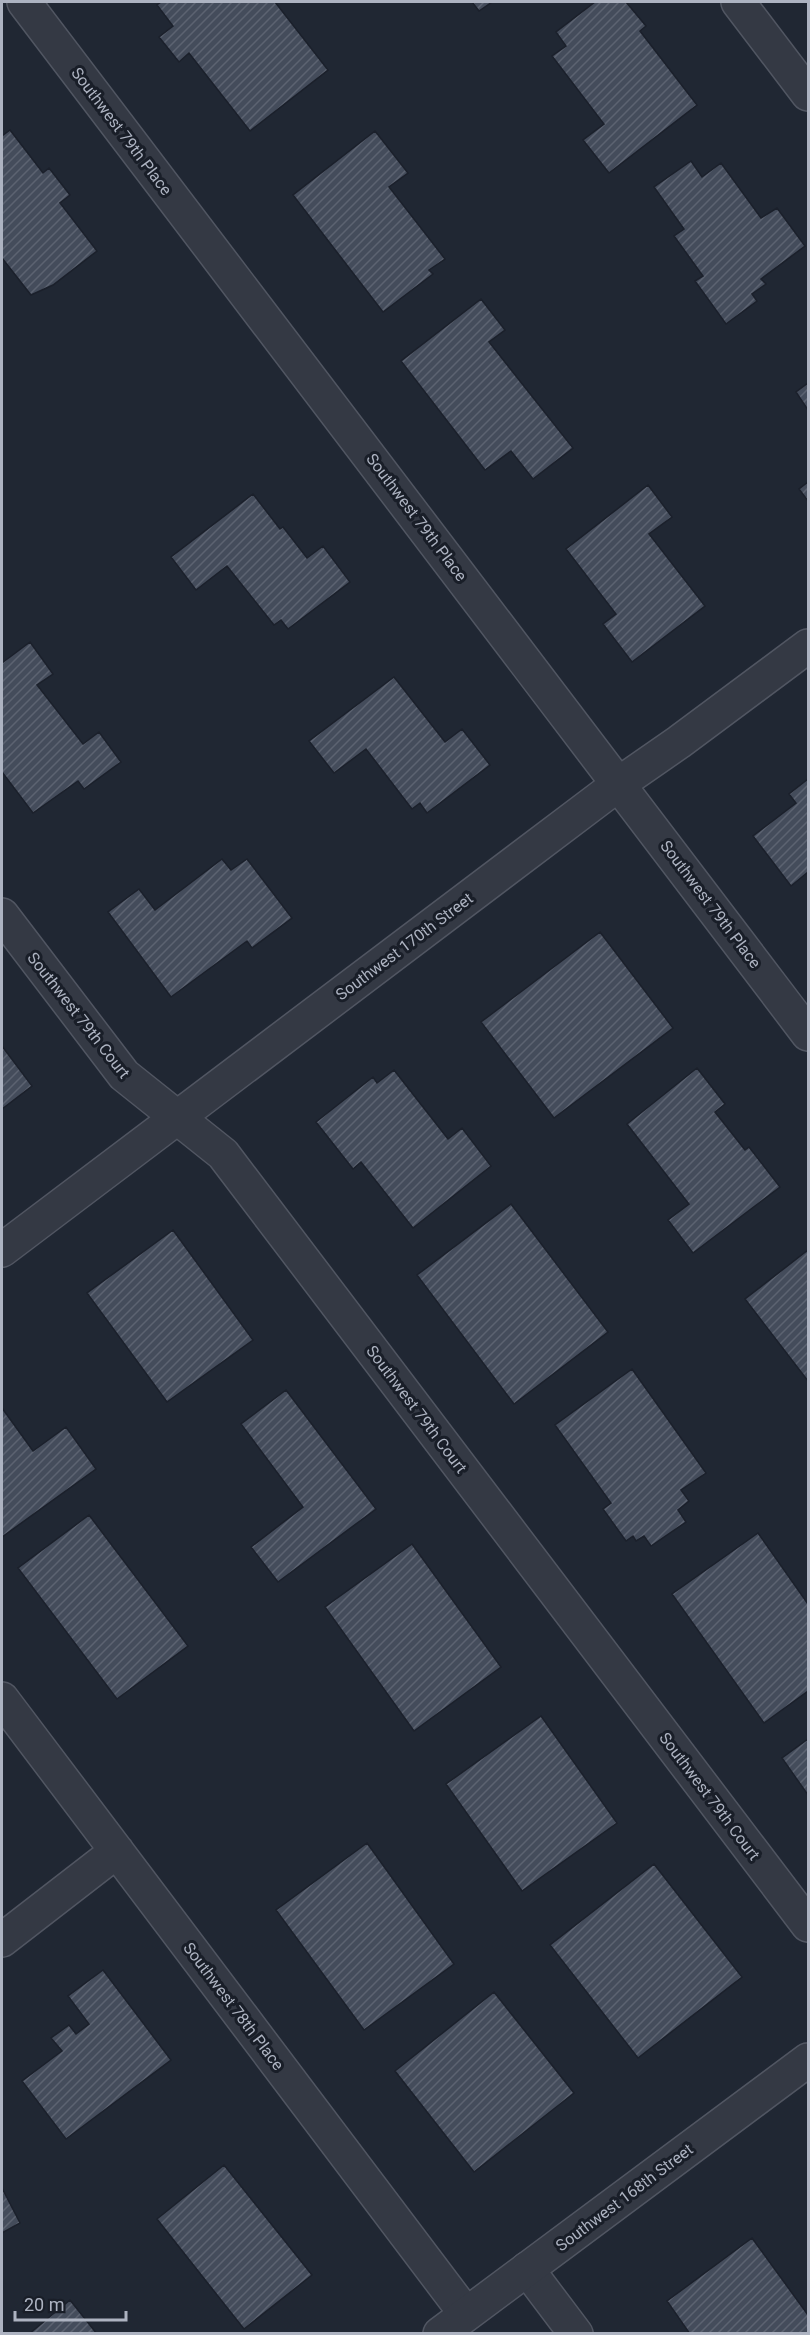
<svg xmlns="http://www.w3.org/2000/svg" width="810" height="2335" viewBox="0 0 810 2335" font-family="Roboto,sans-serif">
	<defs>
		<pattern id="building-hatch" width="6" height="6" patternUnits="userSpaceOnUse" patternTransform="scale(1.5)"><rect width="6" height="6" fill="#444c5b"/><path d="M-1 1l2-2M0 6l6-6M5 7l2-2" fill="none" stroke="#5c6371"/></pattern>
	</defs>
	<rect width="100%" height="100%" fill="#202733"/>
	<!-- building -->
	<path fill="url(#building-hatch)" stroke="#1b202b" stroke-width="1.5" d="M161,2H275L328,70L250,131L189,53L179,62L159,37L173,26L157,5Z
		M472,2H492L479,11Z
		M595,2H626L646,26L640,31L697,105L609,173L583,140L604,124L552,56L566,46L556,32Z
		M10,130L43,173L49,168L70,195L60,203L97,251L53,285L31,295L2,258V136Z
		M375,131L408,173L389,187L445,259L429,270L433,274L383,312L293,195Z
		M691,161L702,177L721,163L761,218L777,208L805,246L761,279L766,284L752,294L757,301L726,324L695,281L703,276L674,236L684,229L654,187Z
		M481,299L505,330L489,342L573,448L533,479L511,451L485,470L401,361Z
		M808,383V410L796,392Z
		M808,482V501L799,489Z
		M648,485L672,517L649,534L705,606L632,662L603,624L616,614L566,549Z
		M253,494L280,529L283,527L307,558L323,546L350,582L288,629L281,620L274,625L227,566L196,590L171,557Z
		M30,642L53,674L37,685L83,744L99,732L121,762L84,789L78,781L33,813L2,772V663Z
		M394,677L445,742L462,729L490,765L427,813L420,803L412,809L366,749L334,773L309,741Z
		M808,779V872L791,886L753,836L796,803L789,794Z
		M222,859L231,870L247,859L292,918L252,948L247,941L171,997L108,912L139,889L155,910Z
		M600,932L673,1028L554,1118L481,1022Z
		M2,1046L32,1086L2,1109Z
		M697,1068L725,1104L715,1112L745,1150L749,1147L780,1187L693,1253L668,1220L689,1204L627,1124Z
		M394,1070L448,1139L462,1128L491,1166L413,1228L361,1162L353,1169L316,1122L373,1077L377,1083Z
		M511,1204L608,1332L514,1404L417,1275Z
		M173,1230L253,1340L167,1402L87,1293Z
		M808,1250V1381L745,1299Z
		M632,1369L706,1473L681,1490L689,1501L678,1510L686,1522L651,1546L644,1536L636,1541L633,1536L626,1541L603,1509L611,1503L555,1425Z
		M286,1390L376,1509L278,1582L251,1547L303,1507L241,1424Z
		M2,1408L33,1451L66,1427L96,1469L2,1537Z
		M89,1515L188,1646L117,1699L18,1568Z
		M758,1533L808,1604V1691L764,1723L672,1594Z
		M412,1544L501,1667L414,1731L325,1607Z
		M541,1716L617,1823L522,1891L446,1784Z
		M808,1739V1795L782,1758Z
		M367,1843L454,1964L364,2030L276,1910Z
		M654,1864L742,1977L638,2058L550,1945Z
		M103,1970L171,2060L66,2139L22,2081L62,2051L51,2038L69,2025L76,2034L89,2024L68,1996Z
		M494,1992L574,2093L474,2172L395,2071Z
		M224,2165L312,2275L244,2329L157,2219Z
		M2,2188L20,2223L2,2233Z
		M752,2238L808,2315V2334H690L667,2301Z
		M70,2300L97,2334H29Z"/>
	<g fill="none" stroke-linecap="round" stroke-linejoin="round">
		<defs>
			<path id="minor" d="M24,2L808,1034
				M738,2L808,94
				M2,915L124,1075L223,1154L808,1925
				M2,1250L620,783L679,742L808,646
				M2,1699L466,2314
				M2,1940L117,1851
				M527,2269L576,2334"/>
			<path id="tertiary" d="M440,2334L808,2060"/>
		</defs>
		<!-- minor casing -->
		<use href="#minor" stroke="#515662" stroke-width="36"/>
		<!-- tertiary casing -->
		<use href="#tertiary" stroke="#515662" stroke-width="36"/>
		<!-- minor -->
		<use href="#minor" stroke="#343944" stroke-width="33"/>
		<!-- tertiary -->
		<use href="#tertiary" stroke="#343944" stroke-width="33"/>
	</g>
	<g text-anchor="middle" stroke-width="6" stroke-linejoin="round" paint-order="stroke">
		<!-- street labels -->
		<g font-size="16" fill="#adb3c1" stroke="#191e28">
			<text transform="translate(122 131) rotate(53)" y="6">Southwest 79th Place</text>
			<text transform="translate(417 517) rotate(53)" y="6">Southwest 79th Place</text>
			<text transform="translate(711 904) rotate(53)" y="6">Southwest 79th Place</text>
			<text transform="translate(404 946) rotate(-37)" y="6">Southwest 170th Street</text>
			<text transform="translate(79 1015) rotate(52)" y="6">Southwest 79th Court</text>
			<text transform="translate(417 1409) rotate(53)" y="6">Southwest 79th Court</text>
			<text transform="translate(710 1796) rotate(53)" y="6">Southwest 79th Court</text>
			<text transform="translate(234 2006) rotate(53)" y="6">Southwest 78th Place</text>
			<text transform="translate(624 2197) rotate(-37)" y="6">Southwest 168th Street</text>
		</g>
	</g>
	<!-- border -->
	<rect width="810" height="2335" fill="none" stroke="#adb3c1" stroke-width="6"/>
	<!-- scale -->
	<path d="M15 2311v9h111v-9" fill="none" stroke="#adb3c1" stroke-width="3"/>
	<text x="24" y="2311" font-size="18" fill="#adb3c1" stroke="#191e28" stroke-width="4.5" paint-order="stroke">20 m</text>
</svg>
